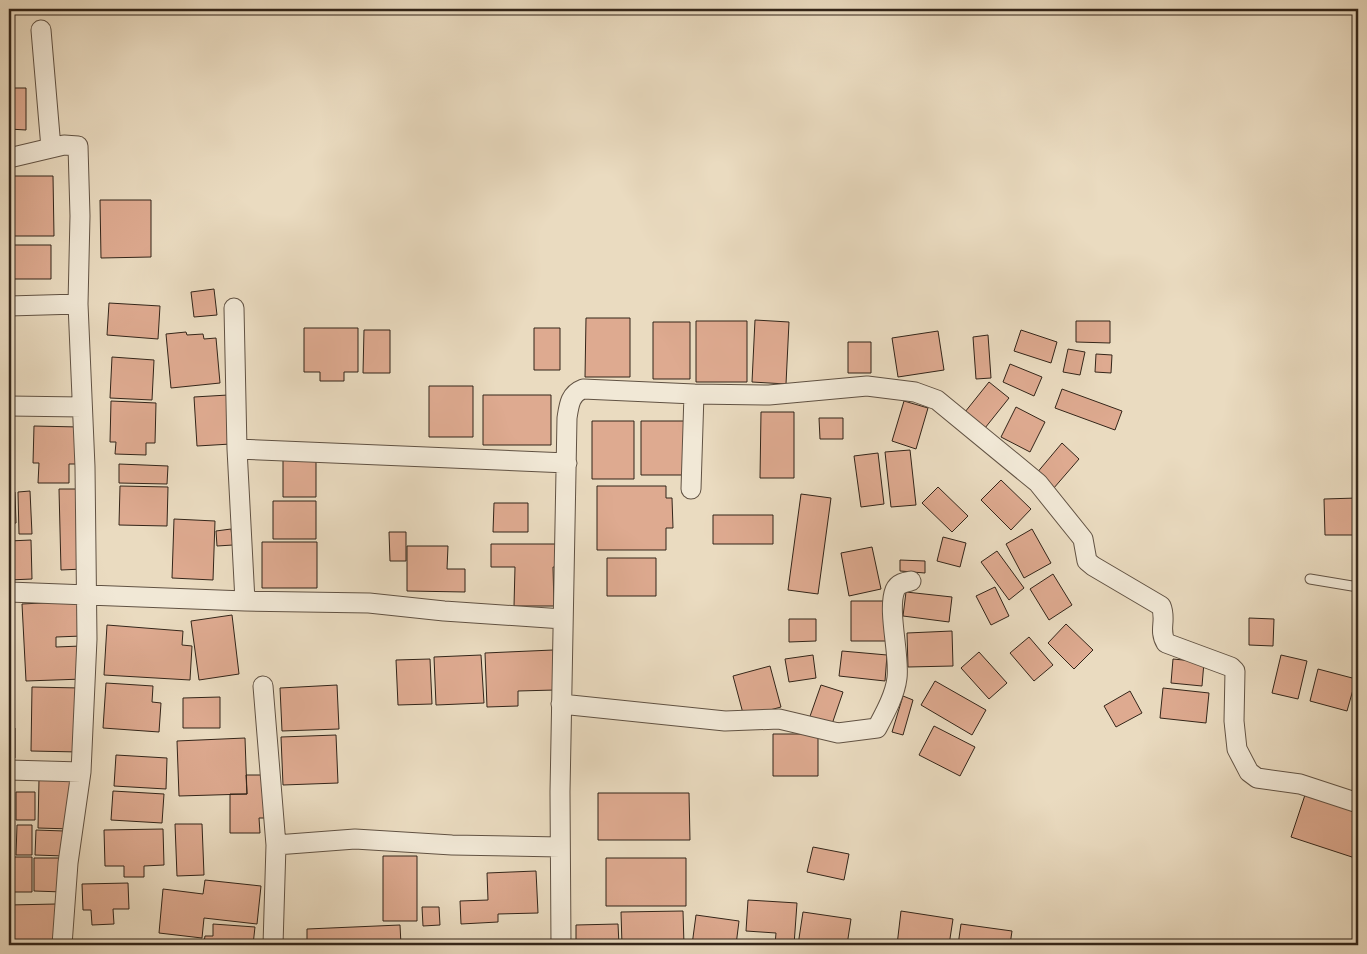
<svg xmlns="http://www.w3.org/2000/svg" width="1367" height="954" viewBox="0 0 1367 954" font-family="Cardo,serif">
	<rect width="100%" height="100%" fill="#eadbc0"/>
	<filter id="stains"><feTurbulence type="fractalNoise" baseFrequency=".004" numOctaves="4"/><feColorMatrix values="0 0 0 0 .2 0 0 0 0 .09 0 0 0 0 .02 0 0 0 .5 -.17"/></filter>
	<radialGradient id="worn" r=".72"><stop offset=".6" stop-color="#630" stop-opacity="0"/><stop offset="1" stop-color="#630" stop-opacity=".3"/></radialGradient>
	<!-- building -->
	<path fill="#deaa90" stroke="#332519" d="M9,88H26V130L9,129Z
		M9,176H53L54,236H9Z
		M100,200H151V257L101,258Z
		M9,245H51V279H13L14,293H9Z
		M214,289L217,315L194,317L191,292Z
		M109,303L160,306L158,339L107,335Z
		M586,318H630V377H585Z
		M755,320L789,322L786,384L752,382Z
		M696,321H747V382H696Z
		M1076,321H1110V343L1076,342Z
		M653,322H690V379H653Z
		M304,328H358V372H344V381H320V372H304Z
		M534,328H560V370H534Z
		M364,330H390V373H363Z
		M1021,330L1057,342L1051,363L1014,351Z
		M938,331L944,370L898,377L892,338Z
		M186,332L187,335L203,334L204,339L216,338L220,383L171,388L166,334Z
		M988,335L991,378L976,379L973,337Z
		M848,342H871V373H848Z
		M1068,349L1085,352L1080,375L1063,372Z
		M1096,354L1112,355L1111,373L1095,372Z
		M112,357L154,360L152,400L110,398Z
		M1010,364L1042,377L1034,396L1003,382Z
		M989,382L1009,398L981,433L961,417Z
		M429,386H473V437H429Z
		M1062,389L1122,411L1115,430L1055,408Z
		M228,395L231,444L197,446L194,397Z
		M483,395H551V445H483Z
		M111,401L156,403L155,443H146V455L115,454L116,442H110Z
		M904,401L928,408L916,449L892,441Z
		M1016,407L1045,422L1030,452L1001,437Z
		M761,412H794V478H760Z
		M819,418H843V439H820Z
		M592,421H634V479H592Z
		M641,421H690V475H641Z
		M34,426L79,427L78,464H69V483H38L39,463H33Z
		M1062,443L1079,459L1053,489L1036,474Z
		M910,450L916,505L891,507L885,452Z
		M878,453L884,504L861,507L854,456Z
		M283,460H316V497H283Z
		M119,464L168,466L167,484L119,483Z
		M1001,480L1031,509L1011,530L981,500Z
		M120,486L168,487L167,526L119,525Z
		M597,486H666V498H672L673,528H666V550H597Z
		M938,487L968,516L952,532L922,503Z
		M59,489H80L83,569L61,570Z
		M30,491L32,534H19L18,492Z
		M9,492H15L16,523L9,524Z
		M801,494L831,498L818,594L788,590Z
		M1357,498L1358,535H1325L1324,499Z
		M273,501H316V539H273Z
		M494,503H528V532H493Z
		M713,515H773V544H713Z
		M174,519L215,521L213,580L172,578Z
		M231,529L233,545L217,546L216,531Z
		M1032,529L1051,563L1024,578L1006,544Z
		M389,532H406V561H390Z
		M943,537L966,543L960,567L937,561Z
		M31,540L32,579L9,580V541Z
		M262,542H317V588H262Z
		M491,544H557V567H553L554,606H514L515,567H491Z
		M407,546H448L447,569H465V592L407,591Z
		M872,547L881,589L849,596L841,553Z
		M997,551L1024,588L1009,600L981,562Z
		M607,558H656V596H607Z
		M900,560L925,561V573L900,571Z
		M1053,574L1072,605L1049,620L1030,589Z
		M995,587L1009,616L991,625L976,596Z
		M906,592L952,597L949,622L903,616Z
		M80,601L82,636L56,637V647L81,646L83,679L26,681L22,604Z
		M851,601H888V641H851Z
		M232,615L239,674L199,680L191,621Z
		M1249,618L1274,619L1273,646L1249,645Z
		M789,619H816V641L789,642Z
		M1066,624L1093,650L1074,669L1048,643Z
		M107,625L183,631L182,645L192,646L190,680L104,675Z
		M952,631L953,666L908,667L907,633Z
		M1029,637L1053,665L1034,681L1010,653Z
		M553,650L555,690L518,691V706L487,707L485,653Z
		M842,651L887,655L885,681L839,676Z
		M979,652L1007,683L989,699L961,668Z
		M481,655L484,703L436,705L434,657Z
		M813,655L816,678L789,682L785,659Z
		M1281,655L1307,661L1298,699L1272,693Z
		M430,659L432,704L398,705L396,660Z
		M1173,659L1204,662L1202,686L1171,683Z
		M770,666L781,707L744,717L733,676Z
		M1318,669L1356,679L1347,711L1310,701Z
		M935,681L986,710L972,735L921,705Z
		M106,683L153,686L152,702L161,703L159,732L103,728Z
		M337,685L339,729L282,731L280,688Z
		M821,685L843,692L830,730L808,722Z
		M32,687L80,688L79,752L31,751Z
		M1163,688L1209,693L1206,723L1160,718Z
		M1130,691L1142,713L1116,727L1104,706Z
		M903,696L913,700L903,735L892,732Z
		M220,697V728H183V698Z
		M934,726L975,747L960,776L919,755Z
		M9,727L15,728V758H9Z
		M773,734H818V776H773Z
		M336,735L338,783L283,785L281,737Z
		M245,738L247,794L179,796L177,741Z
		M116,755L167,758L166,789L114,786Z
		M246,775H267L268,818H259L260,833H230V794H247Z
		M39,779L73,780L72,829L38,828Z
		M9,787H13L12,816H9Z
		M113,791L164,794L162,823L111,820Z
		M16,792H35V820H16Z
		M598,793H689L690,840H598Z
		M1305,795L1358,812V859L1291,837Z
		M9,821H13L12,855H9Z
		M175,824H202L204,875L177,876Z
		M17,825H32V855H16Z
		M163,829L164,865L144,866V877H124V866H105L104,830Z
		M36,830L64,831V856L35,855Z
		M813,847L849,854L844,880L807,872Z
		M383,856H417V921H383Z
		M9,857H32V892H9Z
		M34,858H63V892L34,891Z
		M606,858H686V906H606Z
		M536,871L538,913L498,914V922L461,924L460,901L488,900L487,873Z
		M205,880L261,886L257,924L204,918L202,938L159,933L163,889L203,894Z
		M128,883L129,909H113L114,924L92,925L91,910H83L82,884Z
		M748,900L797,903L794,945H775L776,933L746,931Z
		M56,904L58,945H9V905Z
		M422,907H439L440,925L423,926Z
		M683,911L684,945H622L621,912Z
		M901,911L953,919L949,945H897Z
		M803,912L851,919L847,945H798Z
		M696,915L739,921L736,945H692Z
		M213,924L255,927L253,945L204,942L205,936H213Z
		M618,924L619,945H576V925Z
		M961,924L1012,931L1010,945H958Z
		M400,925L401,945H307V929Z
		M1024,940L1065,942V945H1024Z"/>
	<g fill="none" stroke-linecap="round" stroke-linejoin="round">
		<defs>
			<path id="service" d="M1310,579L1358,587"/>
			<path id="minor" d="M41,30L51,148
				M9,158L64,145L78,146L80,216L78,304L85,467L87,639L81,772L68,863L62,945
				M9,306L78,304
				M234,308L237,449L245,601
				M694,394L769,395L867,386L915,392L937,400L1038,483L1083,539L1087,561L1093,566L1161,606C1167,620 1158,630 1166,643L1231,667L1235,671L1234,721L1237,749L1249,772L1257,778L1300,784L1358,803
				M9,406L82,407
				M237,449L567,463
				M9,592L245,601L369,603L444,611L563,619
				M263,686L276,845L273,945
				M561,704L725,721L779,719L838,733L877,728C885,713 895,695 897,678C900,655 887,610 895,590C898,583 905,582 911,581
				M9,770L81,772
				M276,845L355,839L452,845L560,847
				M561,945L560,792L567,418C569,405 570,394 583,389L694,394L691,489"/>
		</defs>
		<!-- service casing -->
		<use href="#service" stroke="#615243" stroke-width="11"/>
		<!-- minor casing -->
		<use href="#minor" stroke="#615243" stroke-width="21"/>
		<!-- service -->
		<use href="#service" stroke="#f1e8d6" stroke-width="9"/>
		<!-- minor -->
		<use href="#minor" stroke="#f1e8d6" stroke-width="19"/>
	</g>
	<!-- margin -->
	<rect width="1367" height="954" fill="none" stroke="#eadbc0" stroke-width="30"/>
	<rect x="10" y="10" width="1347" height="934" fill="none" stroke="#332519" stroke-width="2.5"/>
	<rect x="15" y="15" width="1337" height="924" fill="none" stroke="#332519"/>
	<rect width="100%" height="100%" filter="url(#stains)"/>
	<rect width="100%" height="100%" fill="url(#worn)"/>
</svg>
